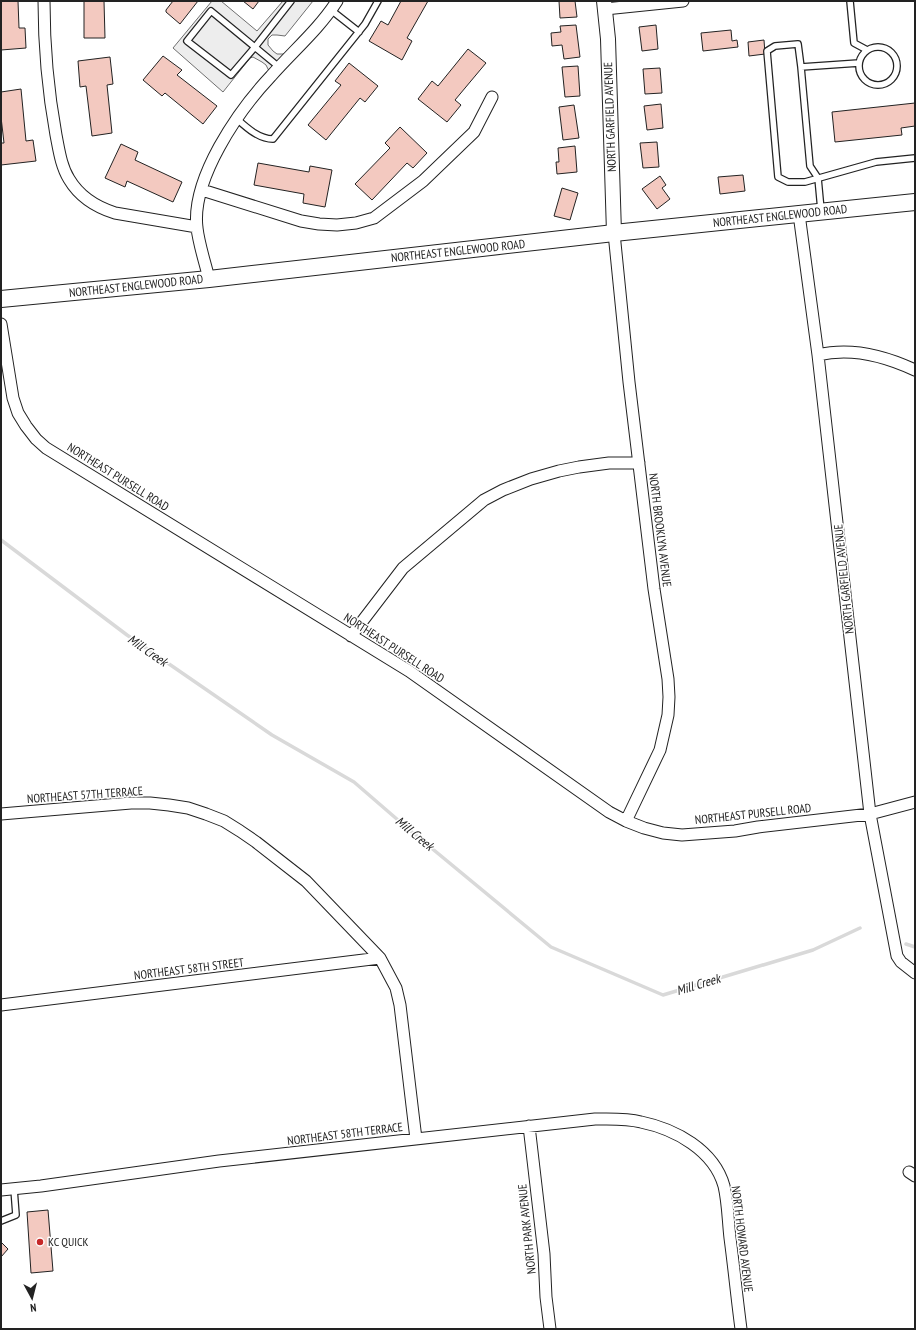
<svg xmlns="http://www.w3.org/2000/svg" width="916" height="1330" viewBox="0 0 916 1330" font-family="'PT Sans Narrow',sans-serif">
	<rect width="100%" height="100%" fill="#fff"/>
	<!-- parking -->
	<path fill="#ededed" stroke="#6f6f6f" d="M212,1H221L257,31L283,1H313L285,36L277,35H272L268,39V45L273,51L277,54H285L269,71L266,65L262,62L253,57L250,58L223,92L173,48Z"/>
	<g fill="none" stroke-linecap="round" stroke-linejoin="round">
		<!-- stream -->
		<path stroke="#d9d9d9" stroke-width="3.5" d="M1,540L127,635L272,735L354,782L406,827L551,947L663,995L813,950L860,928
			M906,944L915,947"/>
	</g>
	<!-- building -->
	<path fill="#f3c9c0" stroke="#222" d="M1,1H18L19,28H25L26,48L1,50Z
		M84,1H104L105,38H84Z
		M173,1H198L180,24L166,12V10Z
		M243,1H259L253,9Z
		M401,1H428L407,38L412,41L402,60L369,41L381,21L388,25Z
		M559,1H575L577,17L560,18Z
		M576,25L580,57L564,59L562,45L552,46L551,33L561,32L560,26Z
		M656,25L658,49L642,51L639,27Z
		M731,30L732,41L737,40L738,47L703,51L701,33Z
		M764,40L765,54L749,56L748,42Z
		M468,49L486,63L455,100L461,105L447,122L418,99L432,81L438,86Z
		M163,56L182,70L177,75L217,106L203,124L165,93L162,96L143,80Z
		M110,57L113,84L107,85L112,133L92,136L86,86L80,87L78,61Z
		M349,63L378,86L365,102L360,98L326,140L308,125L341,85L335,81Z
		M578,66L580,96L565,97L562,67Z
		M660,68L662,93L645,94L643,69Z
		M21,89L26,141L33,140L36,161L1,165V143H4L1,117V92Z
		M915,103V126L901,128L902,135L835,142L832,112Z
		M661,104L663,128L647,130L644,106Z
		M574,105L579,138L563,140L559,107Z
		M400,127L427,153L413,168L407,163L372,200L355,184L390,148L385,143Z
		M657,142L659,167L643,168L640,143Z
		M121,144L138,152L135,160L182,182L173,202L127,181L125,187L105,178Z
		M575,146L577,172L557,174L556,162H559L558,148Z
		M258,163L309,172L310,166L332,170L325,207L303,203L304,194L254,185Z
		M743,175L745,191L720,194L718,177Z
		M660,176L666,185L662,188L670,199L657,209L642,189Z
		M562,188L578,193L570,220L554,216Z
		M48,1210L53,1271L31,1273L27,1212Z
		M1,1242L8,1249L1,1257Z"/>
	<g fill="none" stroke-linecap="round" stroke-linejoin="round">
		<defs>
			<path id="service" d="M850,1L854,43L867,50
				M331,10L359,32
				M859 66a19 19 0 1 1 38 0a19 19 0 1 1-38 0Z
				M279,67L211,11L187,41L231,75L255,47L291,1
				M801,67L798,44L775,46L767,51L778,177L788,182H805L876,162L915,158
				M237,119C247,128 259,139 273,139L365,24L378,1
				M821,210L818,178L810,166L801,67L859,63
				M1,1221L16,1215L14,1189"/>
			<path id="minor" d="M44,1C44,46 48,91 56,135C59,150 61,166 69,179C79,196 96,207 115,213L197,227
				M605,9L683,1
				M202,190L301,221L319,224L337,225L356,223L374,218L423,181L474,132L492,97
				M799,214L818,355L870,814L897,956L901,962L915,973
				M614,233L629,382L654,589L668,679L669,697L668,715L660,750L626,821
				M209,279C205,262 199,245 197,228C191,179 238,111 271,76C293,51 319,29 337,1
				M1,324L13,398L18,413L26,426L36,439L46,448L409,671L609,812L626,821L644,828L663,833L682,835L735,831L758,827L870,814L915,802
				M818,355C850,347 885,356 915,370
				M351,636L403,568L484,500L503,490L531,479L559,471L579,467L609,463H639
				M1,814L131,803H150L169,805L188,808L206,814L224,821L240,831L256,842L306,881L380,958L396,988L400,1005L416,1139
				M1,1005L380,958
				M529,1126L544,1254L546,1297L550,1329
				M909,1172L915,1176
				M1,1190L41,1186L219,1161L595,1119C610,1119 626,1118 641,1122C675,1129 714,1150 724,1186C728,1203 728,1221 730,1238C734,1268 737,1299 741,1329"/>
			<path id="tertiary" d="M604,1L608,39L614,233"/>
			<path id="secondary" d="M1,299L209,279L614,233L915,202"/>
		</defs>
		<!-- service casing -->
		<use href="#service" stroke="#222" stroke-width="8"/>
		<!-- minor casing -->
		<use href="#minor" stroke="#222" stroke-width="13"/>
		<!-- tertiary casing -->
		<use href="#tertiary" stroke="#222" stroke-width="16"/>
		<!-- secondary casing -->
		<use href="#secondary" stroke="#222" stroke-width="18"/>
		<!-- service -->
		<use href="#service" stroke="#fff" stroke-width="5.5"/>
		<!-- minor -->
		<use href="#minor" stroke="#fff" stroke-width="11"/>
		<!-- tertiary -->
		<use href="#tertiary" stroke="#fff" stroke-width="14"/>
		<!-- secondary -->
		<use href="#secondary" stroke="#fff" stroke-width="16"/>
	</g>
	<!-- markers -->
	<circle fill="#c62828" stroke="#fff" stroke-width="1.5" cx="40" cy="1242" r="4"/>
	<g text-anchor="middle" stroke-width="3" stroke-linejoin="round" paint-order="stroke">
		<!-- street labels -->
		<g font-size="12" fill="#222" stroke="#fff">
			<text transform="translate(610 117) rotate(-92)" y="4">NORTH GARFIELD AVENUE</text>
			<text transform="translate(780 216) rotate(-6)" y="4">NORTHEAST ENGLEWOOD ROAD</text>
			<text transform="translate(458 251) rotate(-6)" y="4">NORTHEAST ENGLEWOOD ROAD</text>
			<text transform="translate(136 286) rotate(-6)" y="4">NORTHEAST ENGLEWOOD ROAD</text>
			<text transform="translate(118 477) rotate(32)" y="4">NORTHEAST PURSELL ROAD</text>
			<text transform="translate(660 530) rotate(83)" y="4">NORTH BROOKLYN AVENUE</text>
			<text transform="translate(844 579) rotate(-96)" y="4">NORTH GARFIELD AVENUE</text>
			<text transform="translate(394 648) rotate(33)" y="4">NORTHEAST PURSELL ROAD</text>
			<text transform="translate(85 795) rotate(-4)" y="4">NORTHEAST 57TH TERRACE</text>
			<text transform="translate(753 814) rotate(-6)" y="4">NORTHEAST PURSELL ROAD</text>
			<text transform="translate(189 969) rotate(-7)" y="4">NORTHEAST 58TH STREET</text>
			<text transform="translate(345 1134) rotate(-7)" y="4">NORTHEAST 58TH TERRACE</text>
			<text transform="translate(527 1229) rotate(-96)" y="4">NORTH PARK AVENUE</text>
			<text transform="translate(742 1239) rotate(83)" y="4">NORTH HOWARD AVENUE</text>
		</g>
		<!-- poi labels -->
		<g font-size="12" fill="#222" stroke="#fff" text-anchor="start">
			<text x="48" y="1246">KC QUICK</text>
		</g>
		<!-- water labels -->
		<g font-size="13" font-style="italic" fill="#222" stroke="#fff">
			<text transform="translate(148 650) rotate(35)" y="5">Mill Creek</text>
			<text transform="translate(415 833) rotate(40)" y="5">Mill Creek</text>
			<text transform="translate(698 984) rotate(-17)" y="5">Mill Creek</text>
		</g>
	</g>
	<!-- border -->
	<rect width="916" height="1330" fill="none" stroke="#222222" stroke-width="4"/>
	<!-- north arrow -->
	<g transform="translate(32 1298) rotate(173)" stroke="#ffffff" stroke-width="3" paint-order="stroke">
	<path d="M0-3L7 15L0 10L-7 15Z" fill="#222222"/>
	<text y="-6" font-size="11" font-weight="bold" text-anchor="middle" fill="#222222">N</text>
	</g>
</svg>
